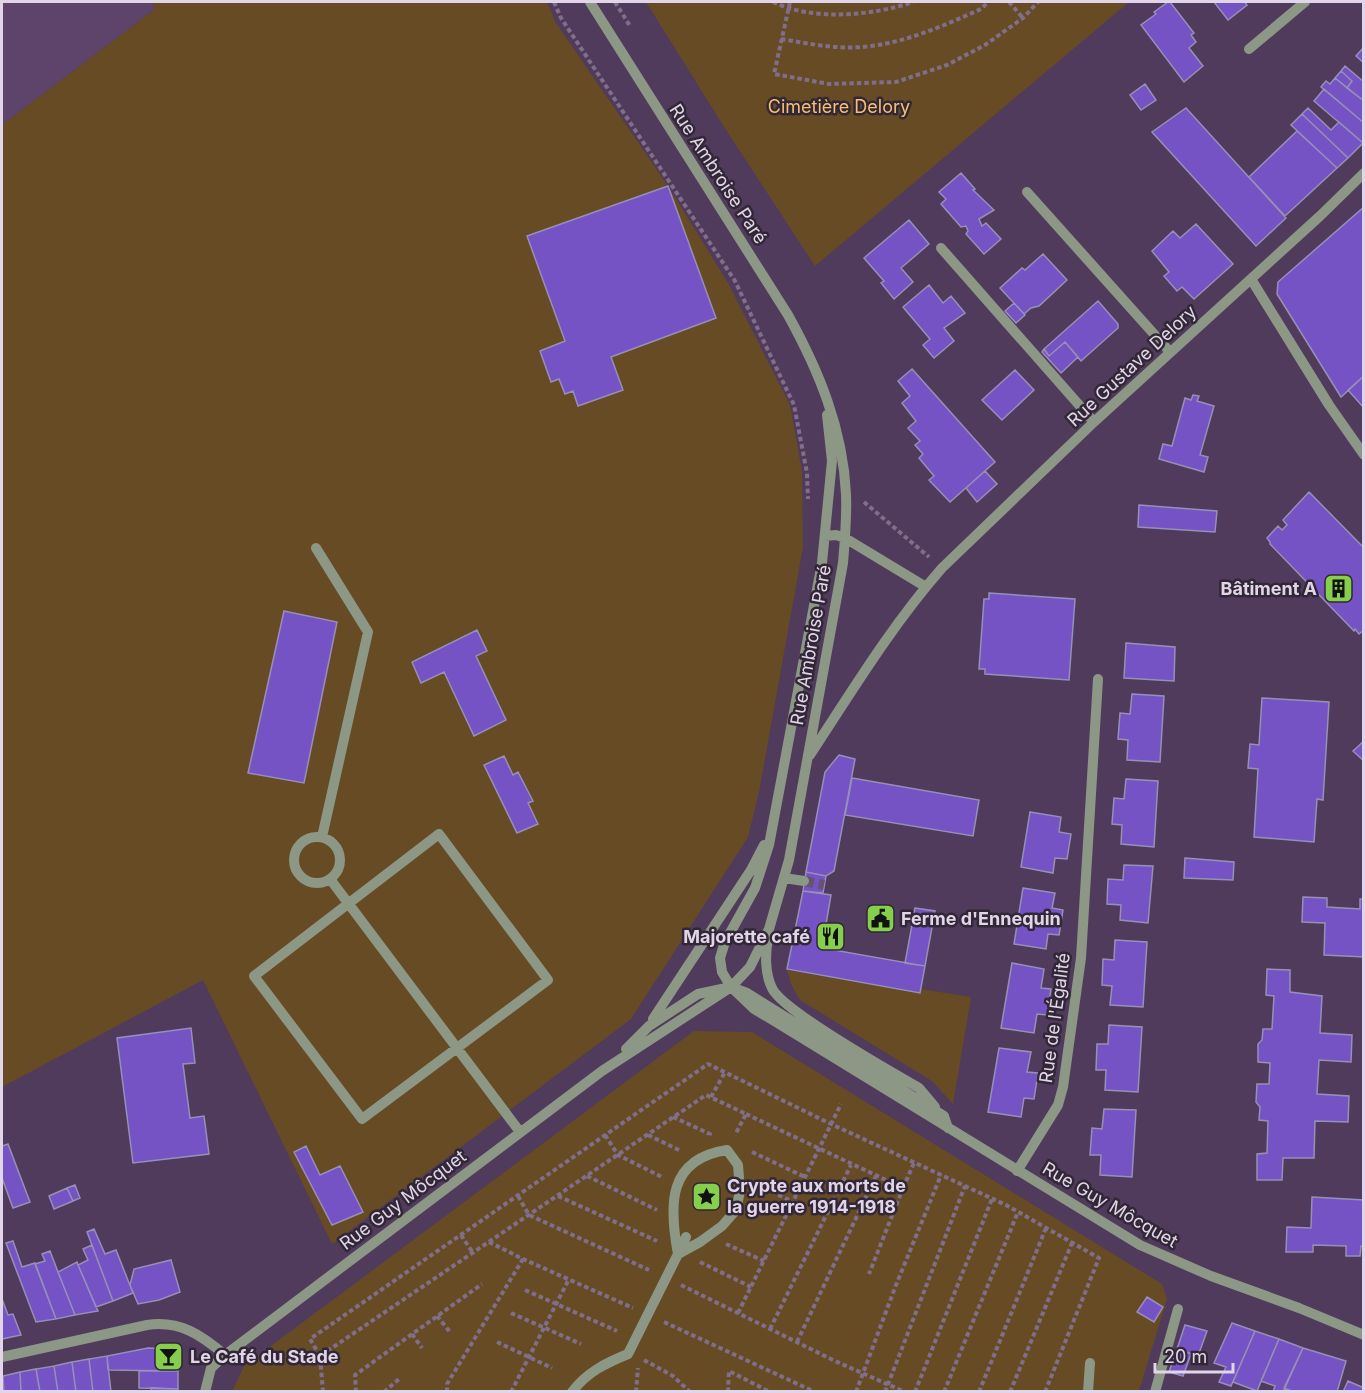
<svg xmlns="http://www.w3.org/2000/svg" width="1365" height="1393" viewBox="0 0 1365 1393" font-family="Inter,sans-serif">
	<rect width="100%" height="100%" fill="#513b5c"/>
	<!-- built -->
	<path fill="#5e446b" d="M2,2H152L155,9L2,125Z"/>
	<!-- green -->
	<path fill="#664b24" d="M152,2H547L556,23L668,186L728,283L790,405L802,471L803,547L759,792L748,837L631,1019L332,1244L203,980L2,1087V125L155,9Z
		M646,2H1129L815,266L726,130Z
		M787,970L920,993L921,989L971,997L953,1104L932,1081L800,1000L792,986Z
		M694,1031L752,1032L1162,1284L1167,1299L1139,1391L232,1392L244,1366Z"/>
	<!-- building -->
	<path fill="#7553c4" stroke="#978fb8" stroke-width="1.5" d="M1168,2H1170L1194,33L1191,35L1196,42L1189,48L1203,66L1184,82L1141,25L1156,14L1154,12Z
		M1214,2H1245L1247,5L1228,20Z
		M1364,47V63L1356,56Z
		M1345,66L1364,82V101L1347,88L1352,81L1341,71Z
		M1341,71L1352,81L1347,88L1335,78Z
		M1335,78L1364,101V123L1321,87L1326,81L1330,84Z
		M1145,84L1156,100L1141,110L1130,95Z
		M1324,89L1364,123L1363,143L1314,101Z
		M1186,108L1286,218L1256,246L1152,132Z
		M1308,108L1331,130L1339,122L1363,143L1348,158L1302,114Z
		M1302,114L1348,158L1337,168L1291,125Z
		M1297,131L1337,168L1285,216L1249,177Z
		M961,173L975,189L973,190L994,210L979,219L982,226L986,223L1001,239L984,254L966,234L968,231L966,226L961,227L941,204L946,199L939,192Z
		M668,186L716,318L611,357L623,390L578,406L573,391L565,394L559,379L551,382L540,351L565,341L527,236Z
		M1364,207V376L1341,397L1277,294L1278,282Z
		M909,220L929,244L901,268L913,282L894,299L881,283L884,281L864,258Z
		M1196,224L1233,264L1194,299L1182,287L1177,291L1164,276L1169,272L1152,251L1173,231L1180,238Z
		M1043,254L1067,280L1039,306L1031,308L1024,314L1000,288L1022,268L1025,270Z
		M929,285L943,303L951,296L965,313L944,328L954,341L934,358L923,345L930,339L903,307Z
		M1098,301L1118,324V328L1081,361L1065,342L1049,356L1044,349Z
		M1014,303L1025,315L1016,323L1005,311Z
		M1065,342L1078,357L1061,373L1042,352L1044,349L1049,356Z
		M912,369L995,462L950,502L929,480L934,476L919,458L923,454L915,445L920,441L908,428L916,421L902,403L910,396L898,381Z
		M1015,370L1034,390L1002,420L982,400Z
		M1364,376V408L1348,390Z
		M1193,395L1199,396L1197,401L1214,406L1200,455L1208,457L1204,472L1159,459L1163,444L1172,446L1185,398L1191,400Z
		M985,471L997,484L977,502L966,488Z
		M1309,492L1364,548V630L1359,634L1355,629L1354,631L1270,544V542L1267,538L1278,526L1282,530L1287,525L1283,520Z
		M1139,505L1217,511L1215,532L1138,527Z
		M989,593L1075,599L1069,680L985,674V669H979L984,599H989Z
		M284,611L337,622L304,783L248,773Z
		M477,630L487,651L476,656L506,720L474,736L444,672L421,683L412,662Z
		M1126,643L1175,647L1174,681L1124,678Z
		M1132,694L1164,696L1160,762L1127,760L1128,740L1118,739L1120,713L1130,714Z
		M1262,698L1329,702L1323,800L1317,799L1314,842L1254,837L1258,769L1248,768L1250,744L1259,745Z
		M1364,741V761L1353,751Z
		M839,755L855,759L834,871L826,876L806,872L825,772Z
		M504,756L513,775L518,772L533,801L528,803L538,824L517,833L484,765Z
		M852,778L979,800L973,836L845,815Z
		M1126,779L1158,781L1154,847L1121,844L1122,825L1112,824L1114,798L1124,799Z
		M1030,812L1061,817L1059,832L1071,834L1067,859L1055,858L1053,873L1021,867Z
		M1185,858L1234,862L1233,880L1184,878Z
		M1124,865L1153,866L1148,923L1120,920L1121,905L1107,904L1108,879L1123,880Z
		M806,872L826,876L823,893L803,891Z
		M1023,888L1055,893L1052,908L1063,910L1059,935L1048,934L1046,949L1014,944Z
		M803,891L831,895L822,948L925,966L920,993L787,969Z
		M1303,897L1327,898V907L1360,909V899H1364V957L1324,955L1325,923L1302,922Z
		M915,908L935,911L925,966L905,963Z
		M1115,940L1147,942L1143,1007L1110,1005L1112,986L1102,985L1103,959L1114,960Z
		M1012,963L1044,969L1041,988L1051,989L1047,1015L1037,1014L1034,1033L1001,1028Z
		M1267,969L1290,970V992L1322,996L1320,1033L1352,1035L1351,1062L1319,1060L1317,1094L1349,1096L1348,1122L1315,1121L1314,1158H1283L1282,1180H1257V1154L1267,1153L1268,1121L1259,1120L1260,1107L1256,1102L1257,1084H1269L1270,1063L1258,1062V1044L1262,1040L1263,1029H1272L1274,996L1266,995Z
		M1109,1025L1142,1027L1138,1092L1105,1090L1106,1070H1096L1097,1044H1108Z
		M191,1028L195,1063L183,1064L190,1118L204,1116L209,1154L133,1163L117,1038Z
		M999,1048L1031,1052L1027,1072L1038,1073L1034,1099L1024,1098L1021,1117L988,1112Z
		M1104,1109L1136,1110L1132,1177L1100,1175L1101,1155H1090L1092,1128L1102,1129Z
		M8,1144L30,1202L13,1208L2,1178V1146Z
		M306,1146L320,1175L340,1166L363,1212L332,1225L294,1152Z
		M75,1185L80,1198L73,1201L67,1188Z
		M67,1188L73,1201L54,1209L49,1196Z
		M1312,1197L1364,1200V1246H1361L1360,1256H1346V1246L1313,1245V1252H1286L1287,1227L1311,1228Z
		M94,1229L105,1254L116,1250L133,1293L113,1301L87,1232Z
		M13,1241L22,1267L35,1263L56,1319L36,1322L6,1243Z
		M92,1245L113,1301L96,1307L78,1265L88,1260L83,1249Z
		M50,1251L58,1272L75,1315L56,1319L35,1264L45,1261L42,1254Z
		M171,1260L180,1292L159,1300L138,1304L130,1285L134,1269Z
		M77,1262L78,1265L98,1311L75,1315L58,1272Z
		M1147,1297L1163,1307L1154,1322L1137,1312Z
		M2,1299L8,1315L13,1314L21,1335L2,1339Z
		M1232,1323L1255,1331L1231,1386L1219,1382L1226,1367L1214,1363Z
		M1185,1325L1207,1331L1198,1356L1177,1349Z
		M1255,1331L1279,1339L1257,1391L1233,1382Z
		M1279,1339L1303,1348L1283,1392H1273L1275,1386L1261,1381Z
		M148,1348L179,1349L178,1371L108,1370L107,1356Z
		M1303,1348L1346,1361L1337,1392H1294L1284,1388Z
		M1177,1349L1191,1354L1183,1376L1169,1372Z
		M107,1356L111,1392H93L89,1359Z
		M89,1359L93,1392H76L72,1362Z
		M72,1362L76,1392H58L54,1366Z
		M54,1366L58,1392H40L36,1369Z
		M36,1369L40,1392H21L20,1372Z
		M139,1371H178V1389L139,1388Z
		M20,1372L21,1392H4L3,1376Z
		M1348,1381L1364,1388L1362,1392H1343Z
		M151,1388L178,1389V1392H151Z"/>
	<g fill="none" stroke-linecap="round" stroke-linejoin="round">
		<!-- minor-tunnel -->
		<path stroke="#675271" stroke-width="10" stroke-dasharray="10 5" stroke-linecap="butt" d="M804,881L824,885"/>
		<!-- path -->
		<path stroke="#816e8a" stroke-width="4" stroke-dasharray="4.5 3" stroke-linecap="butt" d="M554,2L561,18L735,281L794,405L807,473L808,499
			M615,2L630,26
			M773,2C812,21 872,16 913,2
			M790,2L774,74L829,84L896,82L947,65L985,45L1023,18L1038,2
			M1009,2L1023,18
			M781,39C800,42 819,46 837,47C888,51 936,29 981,9L988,2
			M864,502L929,557
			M711,1097L725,1072
			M746,1114L903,1188L869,1274
			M673,1117L710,1134L709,1137
			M605,1135L618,1155L662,1177
			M648,1135L681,1151
			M752,1152L805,1177
			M587,1176L657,1210
			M758,1185L793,1202
			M903,1188L914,1163
			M518,1196L529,1215L649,1270
			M558,1196L657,1241
			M461,1235L473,1253
			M489,1242L523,1259L633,1308
			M726,1244L764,1261
			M700,1262L751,1287
			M681,1285L835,1361L905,1392
			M525,1290L617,1331
			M511,1313L581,1344
			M738,1313L841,1104
			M437,1316L450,1332
			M664,1322L815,1392
			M770,1329L851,1165
			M412,1334L422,1348
			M497,1342L552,1368
			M797,1342L876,1176
			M320,1356L310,1339L708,1064L831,1124L1006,1205L1099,1258L1045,1392
			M644,1360L673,1376L690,1392
			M323,1392L320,1356L706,1095L746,1114L735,1135
			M356,1392L355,1375L482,1284
			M384,1392L399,1379
			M447,1392V1384L523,1259
			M511,1392L569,1279
			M636,1392L638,1368
			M728,1392L729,1371L770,1392
			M856,1392L896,1285L941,1175
			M885,1392L965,1186
			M915,1392L992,1199
			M944,1392L1018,1212
			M979,1392L1046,1228
			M1010,1392L1072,1243"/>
		<!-- minor -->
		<path stroke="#8c9786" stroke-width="10" d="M1249,49L1305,2
			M1027,192L1170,352
			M941,248L1094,422
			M1251,279L1329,405L1364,455
			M827,415L832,461L822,563L769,845L755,888L725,942L720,958L722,972L731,987L754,1009L771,1019L1140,1245L1211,1276L1299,1308L1364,1335
			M825,536L836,535L845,538L926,587
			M316,548L368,632L322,837
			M810,755C852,691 892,625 942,568L1094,422L1320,216L1364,173
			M439,834L548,980L362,1119L254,976Z
			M294 860a23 23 0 1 1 46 0a23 23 0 1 1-46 0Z
			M784,878L804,881
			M330,879L520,1132
			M768,939C765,954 765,974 772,988C782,1011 892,1072 919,1088L935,1107
			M653,1019L751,870L764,845
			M626,1049L649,1026L698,994L731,987L747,993L944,1116L948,1128
			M1017,1171L1058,1105L1063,1087L1081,958L1098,679
			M2,1357L147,1325C180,1320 201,1335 225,1355
			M205,1392L211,1368L225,1355L602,1071L731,987L750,967L769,929L789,860L843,563C845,540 847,517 846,494C843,429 819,371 788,315L590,2
			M572,1392C587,1372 606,1363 628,1354L678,1254L700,1242L722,1226L736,1210L740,1191L738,1165L727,1150C667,1159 669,1206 678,1254L686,1237
			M1088,1392L1090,1363
			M1155,1392L1178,1309"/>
	</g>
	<!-- icons -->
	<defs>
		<symbol id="building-square" viewBox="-11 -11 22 22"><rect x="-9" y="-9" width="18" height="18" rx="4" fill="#86cf4c" stroke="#312736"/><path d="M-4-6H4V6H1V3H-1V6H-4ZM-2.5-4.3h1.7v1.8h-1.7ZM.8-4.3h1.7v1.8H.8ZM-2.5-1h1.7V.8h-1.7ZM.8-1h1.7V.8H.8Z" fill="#111"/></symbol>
		<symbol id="civic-square" viewBox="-11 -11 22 22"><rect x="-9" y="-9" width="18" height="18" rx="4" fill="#86cf4c" stroke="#312736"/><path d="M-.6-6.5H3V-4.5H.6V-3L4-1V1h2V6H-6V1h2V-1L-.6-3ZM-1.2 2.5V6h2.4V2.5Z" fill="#111"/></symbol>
		<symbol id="restaurant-square" viewBox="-11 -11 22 22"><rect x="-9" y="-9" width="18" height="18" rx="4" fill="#86cf4c" stroke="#312736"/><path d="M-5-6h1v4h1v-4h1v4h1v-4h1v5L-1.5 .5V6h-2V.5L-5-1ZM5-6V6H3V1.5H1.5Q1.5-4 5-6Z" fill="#111"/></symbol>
		<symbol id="sight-square" viewBox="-11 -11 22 22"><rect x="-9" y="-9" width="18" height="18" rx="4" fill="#86cf4c" stroke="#312736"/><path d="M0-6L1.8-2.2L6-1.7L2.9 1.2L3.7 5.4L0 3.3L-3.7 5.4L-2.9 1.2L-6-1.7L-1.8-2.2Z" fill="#111"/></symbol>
		<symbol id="bar-square" viewBox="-11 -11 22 22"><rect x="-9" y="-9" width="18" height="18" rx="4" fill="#86cf4c" stroke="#312736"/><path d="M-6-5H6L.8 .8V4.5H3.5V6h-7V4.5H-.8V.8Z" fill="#111"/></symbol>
	</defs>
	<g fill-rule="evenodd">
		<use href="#building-square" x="1322" y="572" width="33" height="33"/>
		<use href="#civic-square" x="864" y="902" width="33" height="33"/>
		<use href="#restaurant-square" x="814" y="920" width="33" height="33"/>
		<use href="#sight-square" x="690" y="1180" width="33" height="33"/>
		<use href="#bar-square" x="152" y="1340" width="33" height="33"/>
	</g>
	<g text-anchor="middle" stroke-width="5" stroke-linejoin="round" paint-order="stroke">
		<!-- park labels -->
		<g font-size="18" fill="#f9bf6d" stroke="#312736">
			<text x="839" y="113">Cimetière Delory</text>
		</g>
		<!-- street labels -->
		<g font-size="18" fill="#e2d5e9" stroke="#312736">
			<text transform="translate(718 174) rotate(57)" y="6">Rue Ambroise Paré</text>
			<text transform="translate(1132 366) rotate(-43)" y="6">Rue Gustave Delory</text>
			<text transform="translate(811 645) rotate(-80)" y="6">Rue Ambroise Paré</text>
			<text transform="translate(1055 1018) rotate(-82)" y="6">Rue de l'Égalité</text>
			<text transform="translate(403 1200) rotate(-37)" y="6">Rue Guy Môcquet</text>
			<text transform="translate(1110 1205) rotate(30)" y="6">Rue Guy Môcquet</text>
		</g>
		<!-- poi labels -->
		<g font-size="18" font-weight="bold" fill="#e2d5e9" stroke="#312736" text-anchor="start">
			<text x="1317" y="595" text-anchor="end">Bâtiment A</text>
			<text x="901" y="925">Ferme d'Ennequin</text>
			<text x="810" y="943" text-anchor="end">Majorette café</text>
			<text x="727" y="1192">Crypte aux morts de<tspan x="727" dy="21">la guerre 1914-1918</tspan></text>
			<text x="190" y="1363">Le Café du Stade</text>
		</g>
	</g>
	<!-- border -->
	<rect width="1365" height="1393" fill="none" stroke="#e2d5e9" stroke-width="6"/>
	<!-- scale -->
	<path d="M1155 1363v9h78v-9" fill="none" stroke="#e2d5e9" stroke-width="3"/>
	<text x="1164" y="1363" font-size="18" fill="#e2d5e9" stroke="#312736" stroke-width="4.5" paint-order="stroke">20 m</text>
</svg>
